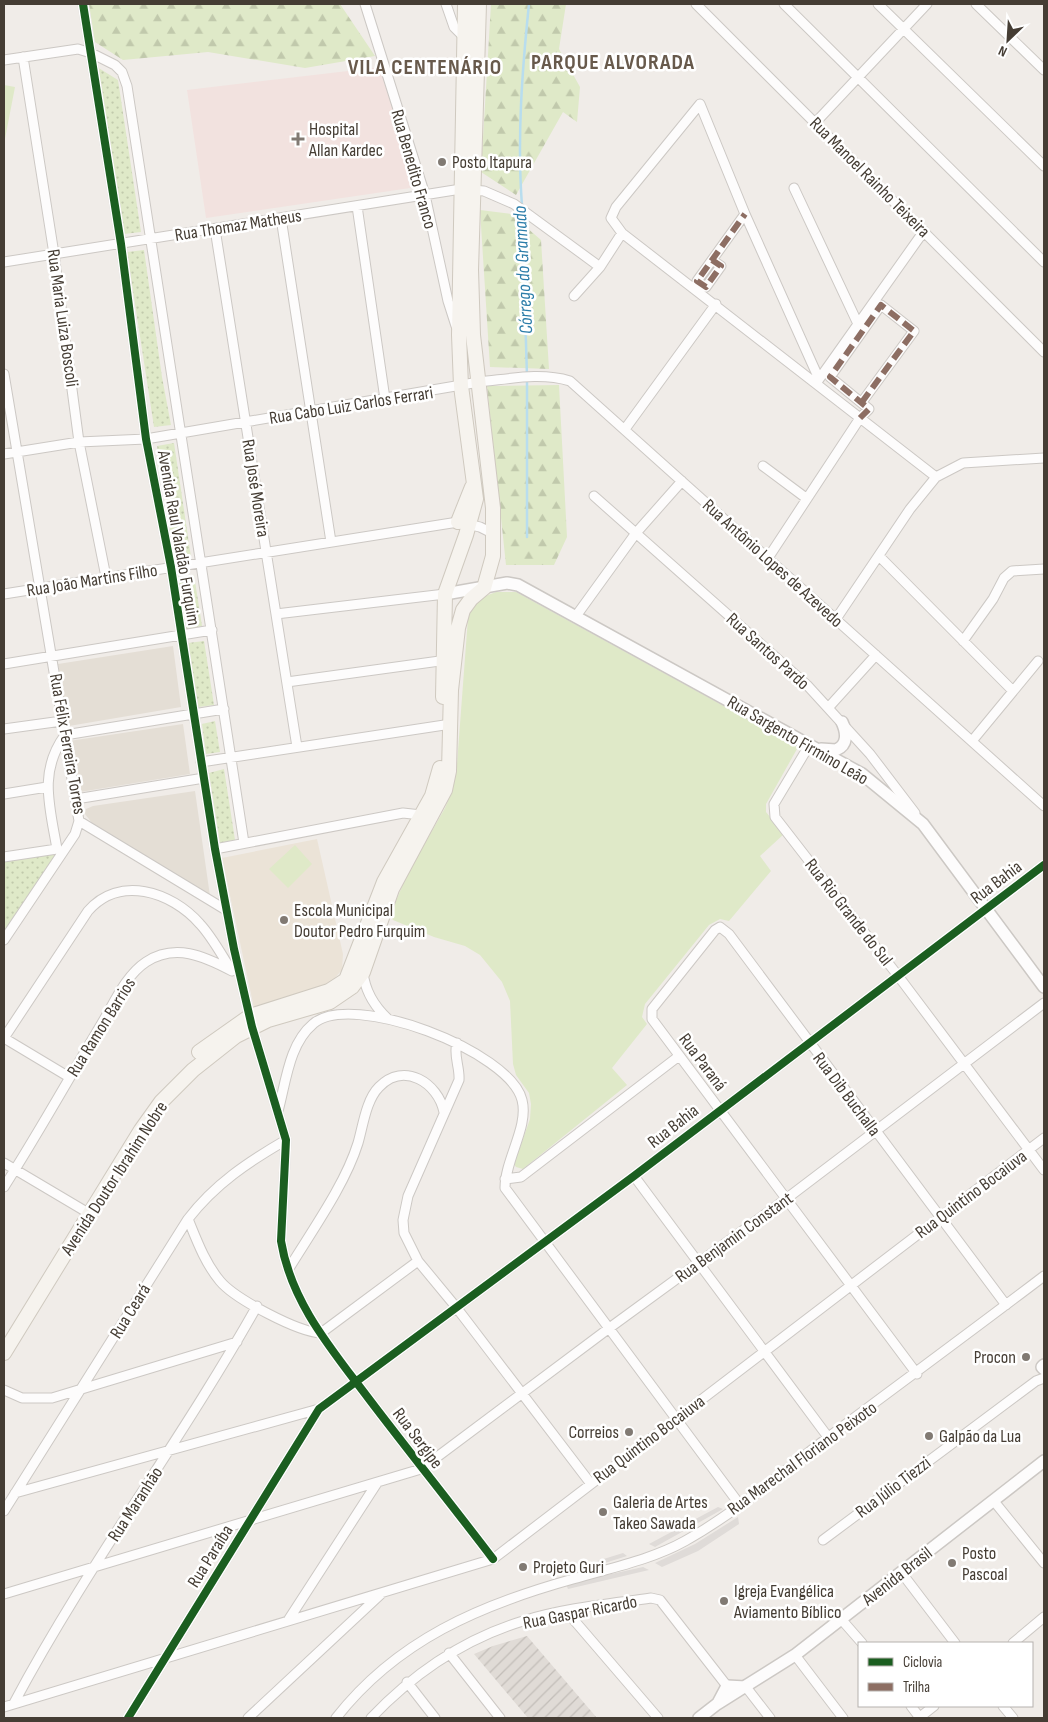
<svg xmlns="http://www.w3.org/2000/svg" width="1048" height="1722" viewBox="0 0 1048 1722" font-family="'Sofia Sans Condensed',sans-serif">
	<defs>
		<pattern id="industrial-furrows" width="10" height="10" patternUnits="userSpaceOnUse" patternTransform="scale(1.25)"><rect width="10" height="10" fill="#e0dbd6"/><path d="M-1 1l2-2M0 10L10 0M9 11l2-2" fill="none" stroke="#c2bdb8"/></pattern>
		<pattern id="forest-firs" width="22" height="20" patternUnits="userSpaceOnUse" patternTransform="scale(1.25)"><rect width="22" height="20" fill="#dfe9c8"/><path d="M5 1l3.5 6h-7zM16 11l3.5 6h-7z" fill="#c1c9ac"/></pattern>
		<pattern id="park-dots" width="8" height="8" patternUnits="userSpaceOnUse" patternTransform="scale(1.25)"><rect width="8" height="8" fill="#dfe9c8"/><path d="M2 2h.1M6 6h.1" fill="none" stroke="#c1c9ac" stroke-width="1.8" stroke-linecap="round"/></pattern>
	</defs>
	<rect width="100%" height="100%" fill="#f0ece8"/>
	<!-- residential -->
	<path fill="#e4ded5" d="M173,646L181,707L69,726L58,664Z
		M183,724L190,774L80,792L69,741Z
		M195,791L210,896L206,895L92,823L85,814L86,809L93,806Z"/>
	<!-- industrial -->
	<path fill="url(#industrial-furrows)" d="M527,1636L597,1718H528L474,1654L493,1646Z"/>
	<!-- education -->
	<path fill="#ebe3d7" d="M317,839L343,954L342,970L332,981L321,988L281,998L254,1008L222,858Z"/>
	<!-- medical -->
	<path fill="#f2e2df" d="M382,67L417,187L206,218L187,90Z"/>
	<!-- grass -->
	<path fill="#dfe9c8" d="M4,85L15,87L4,144Z
		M496,592H516L795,745L797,749L766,804V812L784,834L760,856L771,871L729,921L720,919L709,925L645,1004L642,1017L647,1024L612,1068L627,1085L523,1169L516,1167L514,1164L530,1119L531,1104L529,1093L516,1075L513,1064L510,1001L502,982L480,955L465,946L434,937L393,920L390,915L407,875L445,808L453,789L457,764L468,618L475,600Z
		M295,845L312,864L288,888L269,869Z"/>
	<!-- forest -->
	<path fill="url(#forest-firs)" d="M89,4H340L375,56L305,68L208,52L123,60L95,42Z
		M491,4H566L559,49L580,87L577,122L563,112L516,195L481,172Z
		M480,210L511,214L541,240L549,369L490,367Z
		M559,385L567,537L554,565H506L487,386Z"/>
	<!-- park -->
	<path fill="url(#park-dots)" d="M97,67L118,80L141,232L124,234Z
		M144,250L162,377L171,425L154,427L127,252Z
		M174,443L191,557L175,559L157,446Z
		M194,575L202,626L186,629L178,578Z
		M204,641L214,705L198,707L188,643Z
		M215,721L220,752L206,754L202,724Z
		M224,769L235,840L220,843L209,773Z
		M54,853L55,856L4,932V860Z"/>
	<!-- parking -->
	<path fill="#dfdbd8" d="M718,1507L723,1509L655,1547L649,1544Z
		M738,1517L739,1524L698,1551L662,1567L655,1563L695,1544Z
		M623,1553L627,1556L570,1574L565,1571Z
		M643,1567L649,1570L568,1589L566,1584Z"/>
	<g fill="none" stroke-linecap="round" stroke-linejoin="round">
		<!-- stream -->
		<path stroke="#b8ddee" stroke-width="2.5" d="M522,206C517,139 522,71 529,4
			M522,214L527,376V537"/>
		<defs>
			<path id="minor" d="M83,4L121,244L146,439L171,567L215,849L234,949L252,1027L286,1140L281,1241C291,1303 333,1351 369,1399C410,1453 452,1505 493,1559
				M365,4L425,195L448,301L456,326
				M446,4L454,27L464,37
				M696,4L1044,352
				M784,4L1044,262
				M878,4L1044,166
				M976,4L1044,70
				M23,57L54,254L79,442L106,577
				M4,60L78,49L91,53L115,65L122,72L127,86L244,843
				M815,123L927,4
				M794,188L858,324
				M357,206L385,399
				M281,218L331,542
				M215,229L297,747
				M712,260L721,266L706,287L697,281L745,214
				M4,262L461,189L484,191L514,204L600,267
				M574,296L600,267L622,233
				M4,374L79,821L75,834L4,940
				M819,379L745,214L700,104L616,207L611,218L622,233L936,477
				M817,382L924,231
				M625,429L716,304
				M4,454L79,442L146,439L479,382C510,379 540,372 570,381L1044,806
				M763,466L806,498
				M594,496L807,685L870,754L915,813
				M879,556L1013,691
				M768,558L860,418L869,409L830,377L881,305L914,331L862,402
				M4,594L458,522L480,527L492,533
				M276,614L445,594
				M576,616L636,533L682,481
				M836,619L910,509L936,477L963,463L1044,458
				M963,641L993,599L1004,578L1012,571L1044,569
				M4,664L212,630
				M287,682L447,660
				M828,708L876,655
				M4,729L62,721
				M972,741L1038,661
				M810,744L774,804L775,817L899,977L1044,1170
				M201,762L451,724
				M4,794L47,787
				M76,799L204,778
				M79,821L226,910
				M57,849C50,807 38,772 65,735L224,709
				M215,849L403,813L421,815
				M4,857L57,849L61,851
				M363,972C365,991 374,1006 388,1019
				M4,1038L88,911C119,875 171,891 200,924C212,937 221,954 230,968
				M4,1038L69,1077
				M457,1043C453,1055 460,1067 459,1080L408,1196L403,1220L404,1233L418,1261L456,1307L591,1484
				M278,1111C286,1082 289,1044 313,1024C351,990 510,1051 522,1100C529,1127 505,1159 505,1188L740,1505
				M4,1163L90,1214
				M634,1176L828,1437
				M505,1179L521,1177L679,1056
				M4,1187C38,1134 69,1078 102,1023C114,1003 126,975 146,962C175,943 204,956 232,971
				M188,1219C197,1241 205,1263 220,1281C235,1299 298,1332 321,1333
				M288,1270C311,1232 345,1185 358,1143C363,1126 366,1100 379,1087C404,1061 438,1083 444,1112
				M321,1333L418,1261
				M917,1374L652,1019V1009L715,930L720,927L729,934L1006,1305
				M4,1390L22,1398H52L237,1342
				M15,1493L319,1409
				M993,1500L1044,1563
				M4,1511L188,1219C215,1184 248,1162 286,1140
				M823,1540L1036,1381L1044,1378
				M901,1572L955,1643
				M4,1594L421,1469L608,1329L786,1199L1044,1003
				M567,1612L658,1718
				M289,1619L377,1483
				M841,1619L862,1643
				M1013,1643L1044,1617
				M449,1653L500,1718
				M795,1655L843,1718
				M407,1682L435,1718
				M746,1687L770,1718
				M14,1703C87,1566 181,1441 257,1306
				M911,1706L920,1718
				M1003,1706L1013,1718
				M4,1707L493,1559L1044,1138
				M920,1717L934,1706
				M128,1718L319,1409L634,1176L1044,865
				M248,1718L381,1594
				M336,1718C397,1640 480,1605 573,1579C610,1568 651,1560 685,1541C737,1512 782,1472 830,1436C901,1383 973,1330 1044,1276
				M371,1718C414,1673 464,1639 523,1621C564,1608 609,1604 651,1598L660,1600L727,1686"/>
			<path id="tertiary" d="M445,594L507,583L518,585L862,774L923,824L1044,987
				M821,749L836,750C848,745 847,733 842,722
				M1044,1365L1042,1367L1044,1369
				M718,1703L727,1686L746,1687
				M699,1718L717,1704L795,1655L1044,1461"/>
			<path id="secondary" d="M458,522L472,487
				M443,697L445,594L466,535L476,499L461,386L459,335L465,4
				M199,1052L250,1016L329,991L346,980L384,882L432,796L440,768
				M4,1353L141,1130L161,1102L193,1070L236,1036L268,1020L330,1002L352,987L363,972L392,889L445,790L449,771L451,690L458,628L463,610L471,599L484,588L493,556V508L473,335L471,270L479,4"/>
		</defs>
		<!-- minor casing -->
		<use href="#minor" stroke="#ccc8c4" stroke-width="11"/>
		<!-- tertiary casing -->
		<use href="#tertiary" stroke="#ccc8c4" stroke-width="14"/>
		<!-- secondary casing -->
		<use href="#secondary" stroke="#cfc9bf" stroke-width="16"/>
		<!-- minor -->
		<use href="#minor" stroke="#fdfcfc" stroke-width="9"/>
		<!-- tertiary -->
		<use href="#tertiary" stroke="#fdfcfc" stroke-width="11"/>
		<!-- secondary -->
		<use href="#secondary" stroke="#f6f3ee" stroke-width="14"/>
		<!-- quiet -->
		<path stroke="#8d6e63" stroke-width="6" stroke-dasharray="12 6" stroke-linecap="butt" d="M712,260L721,266L706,287L697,281L745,214
			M860,418L869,409L830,377L881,305L914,331L862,402"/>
		<defs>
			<path id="cycleway" d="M83,4L121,244L146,439L171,567L215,849L234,949L252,1027L286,1140L281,1241C291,1303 333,1351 369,1399C410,1453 452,1505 493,1559
				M128,1718L319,1409L634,1176L1044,865"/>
		</defs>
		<!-- cycleway casing -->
		<use href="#cycleway" stroke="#fff" stroke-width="11"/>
		<!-- cycleway -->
		<use href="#cycleway" stroke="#1b5e20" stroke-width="8"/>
	</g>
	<!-- markers -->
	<g fill="#817a73" stroke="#fff" stroke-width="2">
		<path d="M295.5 131.5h5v5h5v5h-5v5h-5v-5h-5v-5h5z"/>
		<circle cx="442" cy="162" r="5"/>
		<circle cx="284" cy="920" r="5"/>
		<circle cx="1026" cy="1357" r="5"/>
		<circle cx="629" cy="1432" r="5"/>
		<circle cx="929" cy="1436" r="5"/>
		<circle cx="603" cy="1512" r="5"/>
		<circle cx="952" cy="1563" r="5"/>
		<circle cx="523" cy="1567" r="5"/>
		<circle cx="724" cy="1601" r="5"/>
	</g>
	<g text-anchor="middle" stroke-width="5" stroke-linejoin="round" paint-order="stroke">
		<!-- poi labels -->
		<g font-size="18" fill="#453d34" stroke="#fff" text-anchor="start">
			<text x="309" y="135">Hospital<tspan x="309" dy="21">Allan Kardec</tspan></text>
			<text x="452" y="168">Posto Itapura</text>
			<text x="294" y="916">Escola Municipal<tspan x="294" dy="21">Doutor Pedro Furquim</tspan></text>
			<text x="1016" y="1363" text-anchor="end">Procon</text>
			<text x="619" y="1438" text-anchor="end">Correios</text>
			<text x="939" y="1442">Galpão da Lua</text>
			<text x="613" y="1508">Galeria de Artes<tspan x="613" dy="21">Takeo Sawada</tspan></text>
			<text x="962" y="1559">Posto<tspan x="962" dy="21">Pascoal</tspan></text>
			<text x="533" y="1573">Projeto Guri</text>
			<text x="734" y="1597">Igreja Evangélica<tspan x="734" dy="21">Aviamento Bíblico</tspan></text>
		</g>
		<!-- street labels -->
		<g font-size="18" fill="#453d34" stroke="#fff">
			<text transform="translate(414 169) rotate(74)" y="6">Rua Benedito Franco</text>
			<text transform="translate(870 177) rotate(45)" y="6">Rua Manoel Rainho Teixeira</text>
			<text transform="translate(238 225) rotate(-9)" y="6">Rua Thomaz Matheus</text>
			<text transform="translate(63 318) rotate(82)" y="6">Rua Maria Luiza Boscoli</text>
			<text transform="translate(351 405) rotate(-9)" y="6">Rua Cabo Luiz Carlos Ferrari</text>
			<text transform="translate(256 488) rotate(81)" y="6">Rua José Moreira</text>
			<text transform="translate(179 538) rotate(80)" y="6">Avenida Raul Valadão Furquim</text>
			<text transform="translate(773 563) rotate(42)" y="6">Rua Antônio Lopes de Azevedo</text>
			<text transform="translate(92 580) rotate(-9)" y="6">Rua João Martins Filho</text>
			<text transform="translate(768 651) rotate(42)" y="6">Rua Santos Pardo</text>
			<text transform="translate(798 740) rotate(30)" y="6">Rua Sargento Firmino Leão</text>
			<text transform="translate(68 744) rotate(80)" y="6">Rua Félix Ferreira Torres</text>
			<text transform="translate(996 882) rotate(-37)" y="6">Rua Bahia</text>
			<text transform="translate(849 912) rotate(52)" y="6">Rua Rio Grande do Sul</text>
			<text transform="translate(101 1027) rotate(-58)" y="6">Rua Ramon Barrios</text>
			<text transform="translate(703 1062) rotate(53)" y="6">Rua Paraná</text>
			<text transform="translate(847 1094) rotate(53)" y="6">Rua Dib Buchalla</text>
			<text transform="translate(673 1126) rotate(-38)" y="6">Rua Bahia</text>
			<text transform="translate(114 1178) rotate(-57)" y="6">Avenida Doutor Ibrahim Nobre</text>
			<text transform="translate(971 1194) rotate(-37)" y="6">Rua Quintino Bocaiuva</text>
			<text transform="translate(734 1237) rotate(-36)" y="6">Rua Benjamin Constant</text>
			<text transform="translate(130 1311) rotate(-58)" y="6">Rua Ceará</text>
			<text transform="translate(418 1438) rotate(53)" y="6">Rua Sergipe</text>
			<text transform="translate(649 1439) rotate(-37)" y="6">Rua Quintino Bocaiuva</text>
			<text transform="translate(802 1458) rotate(-36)" y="6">Rua Marechal Floriano Peixoto</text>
			<text transform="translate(893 1487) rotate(-37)" y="6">Rua Júlio Tiezzi</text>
			<text transform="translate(135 1504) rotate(-57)" y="6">Rua Maranhão</text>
			<text transform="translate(210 1556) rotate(-58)" y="6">Rua Paraíba</text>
			<text transform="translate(897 1576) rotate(-38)" y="6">Avenida Brasil</text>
			<text transform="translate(580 1612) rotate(-11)" y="6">Rua Gaspar Ricardo</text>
		</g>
		<!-- water labels -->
		<g font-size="19" font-style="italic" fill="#2c7da9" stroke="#fff">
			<text transform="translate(522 270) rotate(-93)" y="7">Córrego do Gramado</text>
		</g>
		<!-- district labels -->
		<g font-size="22" font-weight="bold" letter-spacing="1" fill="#685a4c" stroke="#fff">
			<text x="613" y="69">PARQUE ALVORADA</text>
			<text x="425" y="74">VILA CENTENÁRIO</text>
		</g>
	</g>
	<!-- border -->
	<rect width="1048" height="1722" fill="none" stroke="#453d34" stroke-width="10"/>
	<!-- legend -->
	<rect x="858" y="1642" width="175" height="65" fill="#ffffff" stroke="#b5b1ae"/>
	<rect x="868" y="1658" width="25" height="8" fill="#1b5e20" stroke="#b5b1ae"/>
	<text x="903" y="1667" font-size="15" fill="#453d34">Ciclovia</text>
	<rect x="868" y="1683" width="25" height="8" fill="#8d6e63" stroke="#b5b1ae"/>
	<text x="903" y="1692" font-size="15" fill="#453d34">Trilha</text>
	<!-- north arrow -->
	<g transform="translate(1008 40) rotate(205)" stroke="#ffffff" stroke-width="4" paint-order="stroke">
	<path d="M0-4L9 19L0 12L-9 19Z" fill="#453d34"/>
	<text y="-8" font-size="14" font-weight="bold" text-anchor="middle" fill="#453d34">N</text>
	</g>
</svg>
